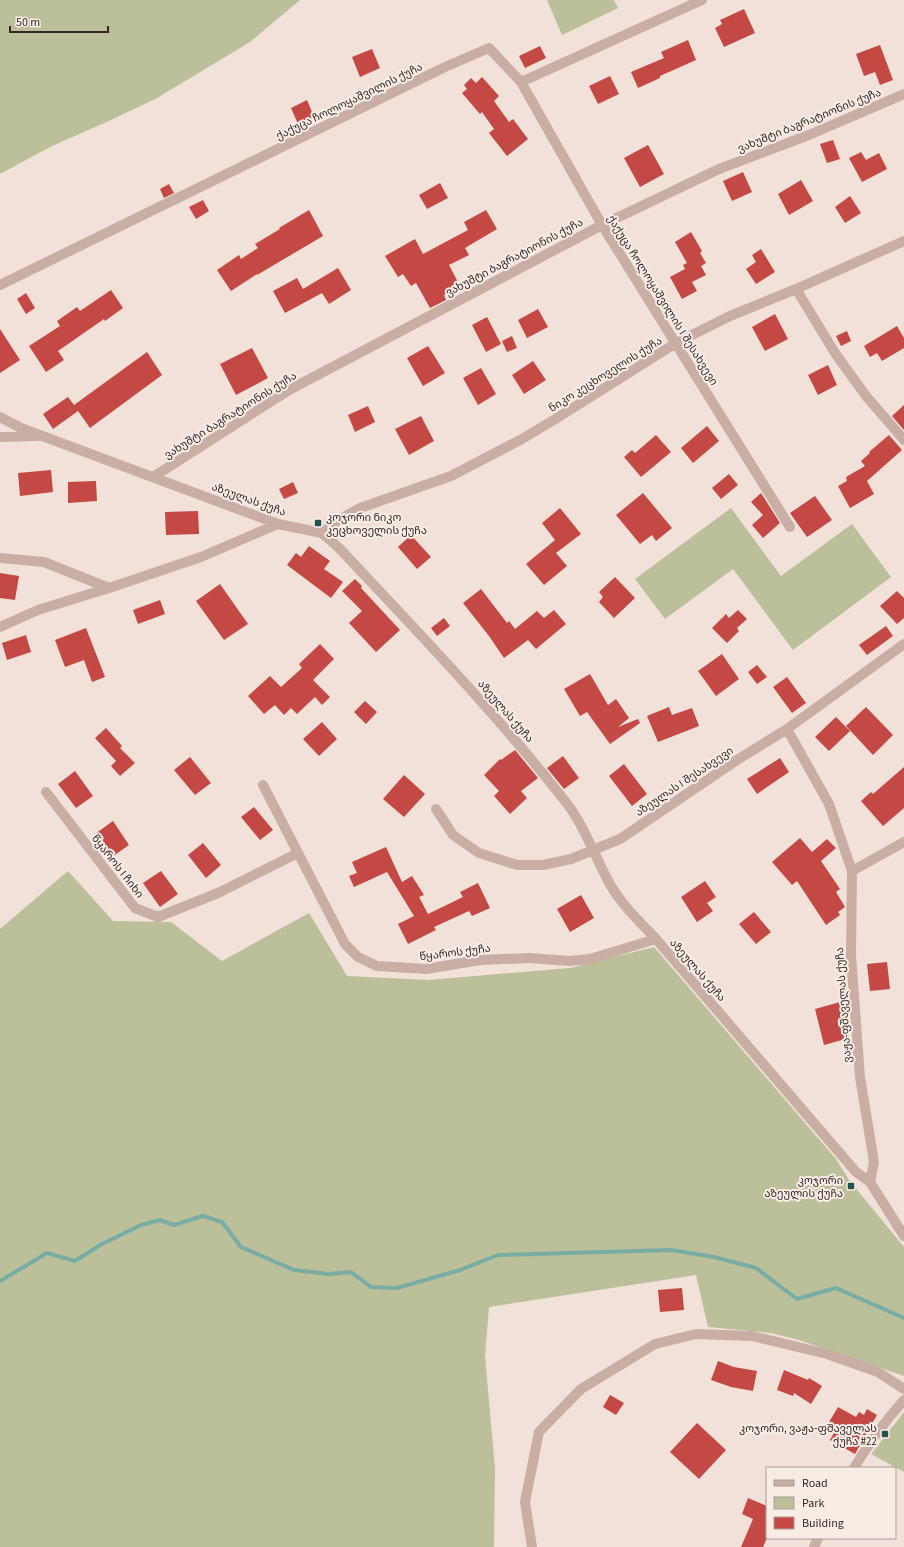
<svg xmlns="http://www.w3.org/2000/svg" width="904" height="1547" viewBox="0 0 904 1547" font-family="'Source Sans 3','Noto Sans Georgian',sans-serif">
	<rect width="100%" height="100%" fill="#f1e1d9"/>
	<!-- green -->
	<path fill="#bbbf9a" d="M0,0H300L250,42L157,98L111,120L52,146L0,174Z
		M547,0H614L618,8L562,35Z
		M731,508L781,576L852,524L891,577L793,650L733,569L665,619L635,579Z
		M68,871L113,921L171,922L222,961L309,913L347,976L428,980L570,968L654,947L836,1159L849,1180L904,1247V1376L799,1340L771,1333L708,1327L696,1275L489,1307L485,1356L495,1469L494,1547H0V929Z
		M904,1412V1472L871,1454Z"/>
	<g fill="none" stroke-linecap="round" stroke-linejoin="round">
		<!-- stream -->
		<path stroke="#79ada4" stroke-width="4" d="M0,1281L47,1253L75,1261L100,1245L141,1225L160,1220L174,1225L203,1216L222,1222L241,1247L294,1270L329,1274L351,1272L371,1287L397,1288L460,1270L498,1255L671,1250L714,1257L756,1268L797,1299L836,1288L904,1318"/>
	</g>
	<!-- building -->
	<path fill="#c44844" d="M744,9L755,33L724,47L715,28L722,24L720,20Z
		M688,40L696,60L660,76V78L638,88L631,72L664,58L661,52Z
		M880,45L893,80L880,85L875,72L864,76L856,54Z
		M540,46L546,58L525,68L519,56Z
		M372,49L380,68L360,77L352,57Z
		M610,76L619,94L598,104L589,86Z
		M482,77L499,96L494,101L509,122L513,119L528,139L507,156L489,133L494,129L482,112L480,114L462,93L467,89L464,85L471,78L476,83Z
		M307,100L314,117L298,124L291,108Z
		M833,140L840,159L827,163L820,144Z
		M648,145L664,174L640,187L624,158Z
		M861,152L866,160L879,153L887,169L862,182L849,158Z
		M743,172L752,192L732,201L723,181Z
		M801,180L813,201L789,215L778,194Z
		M440,183L448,198L427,209L419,195Z
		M169,184L174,193L164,198L160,189Z
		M850,196L861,213L845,223L835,207Z
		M203,200L209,211L196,219L189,207Z
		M309,210L323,236L257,275V274L231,291L217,270L239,255L241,259L258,248L255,244L280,229L279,228Z
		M486,210L497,229L465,248L469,255L449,265L460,286L444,295L446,300L430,308L416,283L411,286L403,274L398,277L385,256L415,239L423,254L468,230L464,222Z
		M691,232L702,251L700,253L706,263L701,266L706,275L692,282L697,291L682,299L670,277L685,269L683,265L687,263L675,242Z
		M761,249L775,272L756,284L746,269L756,262L752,255Z
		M338,268L351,290L329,304L322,293L285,313L273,291L297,278L303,289Z
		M111,290L123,308L105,321L104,319L58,351L64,360L46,372L29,346L60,326L57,321L77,307L80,311Z
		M26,293L35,308L26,314L17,299Z
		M538,309L548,327L527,338L518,320Z
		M775,314L788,339L765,351L752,327Z
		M487,317L501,344L486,352L472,325Z
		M897,326L904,338V348L882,361L877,353L870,357L864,346Z
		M0,329L20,360L0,373Z
		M847,331L851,341L841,346L836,336Z
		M512,336L517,348L507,352L502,341Z
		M428,346L445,373L423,386L407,358Z
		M252,348L268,378L236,395L220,364Z
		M147,352L162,375L90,428L78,411L53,429L43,414L68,397L74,405Z
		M533,361L546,380L524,394L512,375Z
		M828,365L837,385L818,395L808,375Z
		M481,368L496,394L478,405L463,378Z
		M904,405V430L892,416Z
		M368,406L375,422L355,432L348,415Z
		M421,416L434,441L409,455L395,429Z
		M707,426L719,441L693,463L681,448Z
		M656,435L671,452L641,477L624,457L632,450L635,453Z
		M889,435L902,450L867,481L874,494L850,508L838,486L847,481L846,477L865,466L861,461L870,453L869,452Z
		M51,470L53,492L20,496L18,473Z
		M729,474L738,485L721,499L712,488Z
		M96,481L97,501L68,503V482Z
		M293,482L298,493L284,499L279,489Z
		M643,493L672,528L656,541L652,535L640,544L616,515Z
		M761,493L780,523L763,538L752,525L763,515L751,502Z
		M815,496L832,520L807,537L790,513Z
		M560,508L581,534L556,553L567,566L544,585L526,564L555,540L542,523Z
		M198,511L199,534L166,535L165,512Z
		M411,535L431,557L417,569L398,547Z
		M309,546L330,561L324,569L343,582L331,598L287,565L296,553L301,557Z
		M0,573L19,576L15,600L0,598Z
		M615,577L635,598L614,618L599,602L603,597L599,592Z
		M355,579L362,586L361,588L400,630L376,652L349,623L362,611L342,591Z
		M220,584L248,624L224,640L196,601Z
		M481,589L507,623L509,621L515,629L537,611L544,618L554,610L566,624L536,649L528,640L504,658L489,636L463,603Z
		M897,591L904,598V618L897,624L880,606Z
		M160,600L165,614L138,624L133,610Z
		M738,610L747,619L737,628L739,631L727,643L712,628L726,614L729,618Z
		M444,618L450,626L437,636L431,628Z
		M886,626L893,636L867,655L859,645Z
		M86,628L105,677L92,682L84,660L65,667L55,640Z
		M26,635L31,652L7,660L2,643Z
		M320,644L334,659L313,680L330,697L322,705L315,697L297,714L291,708L284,715L275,705L264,714L248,696L270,676L281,687L302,668L299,664Z
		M722,654L739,679L716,696L698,671Z
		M757,665L767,677L757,684L748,672Z
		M590,674L608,705L616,699L629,718L618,727L638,719L640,723L610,744L587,712L580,716L564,689Z
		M787,677L806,703L792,713L773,687Z
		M365,701L377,712L366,724L354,712Z
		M669,707L672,715L692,708L699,726L658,742L647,716Z
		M866,707L893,735L873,755L846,726Z
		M836,717L850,731L829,751L815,737Z
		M322,722L337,739L319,756L303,739Z
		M106,728L122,746L120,748L135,763L120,776L111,766L116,761L95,738Z
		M515,750L538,778L521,791L527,798L510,814L494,796L499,791L484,775L500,759L501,760Z
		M563,756L579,778L564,789L547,768Z
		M190,757L211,783L195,795L174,770Z
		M780,758L789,772L757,794L747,779Z
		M624,764L647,794L632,806L609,776Z
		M904,767V808L883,826L861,801L871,792L873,794Z
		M75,771L93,796L76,808L58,784Z
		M404,775L425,794L404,817L383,799Z
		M254,807L273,830L260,840L241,817Z
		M113,821L129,845L112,857L95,834Z
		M800,838L812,852L827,839L836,848L821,861L840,889L836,892L845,907L838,912L840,915L826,925L797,881L792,885L772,862Z
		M203,843L221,865L206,878L188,855Z
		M386,847L402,882L412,876L424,895L419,897L428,914L463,897L460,892L478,883L490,908L472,916L469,911L434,927L436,930L408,944L398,924L414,916L387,872L354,887L349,876L357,873L352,862Z
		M161,871L178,894L160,907L143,883Z
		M705,881L716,897L707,903L713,911L697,922L681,897Z
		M581,895L594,918L570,932L557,909Z
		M754,912L771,932L756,944L739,924Z
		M887,962L890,989L870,991L867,964Z
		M840,1002L849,1038L824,1045L815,1009Z
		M682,1288L684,1310L660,1312L658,1290Z
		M718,1361L734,1367L757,1371L753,1391L731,1387L711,1380Z
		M784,1370L808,1380L809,1378L822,1386L811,1404L794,1393L793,1396L777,1390Z
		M610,1395L624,1403L616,1415L603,1407Z
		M838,1407L856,1417L859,1412L864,1415L867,1409L877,1415L855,1454L830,1440L834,1433L825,1429Z
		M697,1423L726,1450L699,1479L670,1452Z
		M748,1498L767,1506V1538L763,1547H741L753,1519L742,1514Z"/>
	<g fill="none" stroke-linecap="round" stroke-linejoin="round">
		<!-- street -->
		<path stroke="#c8aea5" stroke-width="10" d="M521,82L702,0
			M0,285L445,67L489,48L521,82L602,225L790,527
			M796,289L835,353L866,396L904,440
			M0,417L21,428L278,524L322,533L339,548C417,631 495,712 565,801C585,826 595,858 611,886C623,906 640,922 656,939L856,1172L870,1182
			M0,437L38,436
			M153,477L289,390L602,225L719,169L809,135L904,94
			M322,533L337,521L360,508L451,476L522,439L557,418L676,343L730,316L796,289L904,241
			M0,558L44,562L109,588L201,557L278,524
			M0,627L38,610L109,588
			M787,729L829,804L852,871L851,956L860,1077L874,1162L870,1182L904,1236
			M263,785L345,944L358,957L377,966L426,969L480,960L530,958L569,961L590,959L656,939
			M46,792L135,908L158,917L218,893L298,853
			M436,809L453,835L479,853L517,865H543L571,859L620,839L737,760L787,729L904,644
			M852,871L904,842
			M854,1468C869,1443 885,1421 904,1400
			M532,1547L525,1502L539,1432L581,1389L655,1344L696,1334L752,1336L827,1354L878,1372L904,1389
			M814,1547L818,1538"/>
	</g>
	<!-- markers -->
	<g fill="#1d554d" stroke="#f9ece5" stroke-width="1.5">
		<rect x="314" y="519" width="8" height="8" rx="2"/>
		<rect x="847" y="1182" width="8" height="8" rx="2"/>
		<rect x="881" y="1430" width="8" height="8" rx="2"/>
	</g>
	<g text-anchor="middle" stroke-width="4" stroke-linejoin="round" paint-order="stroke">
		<!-- street labels -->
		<g font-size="11" fill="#342826" stroke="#f9ece5">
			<text transform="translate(349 101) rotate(-26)" y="4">ქაქუცა ჩოლოყაშვილის ქუჩა</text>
			<text transform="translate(809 120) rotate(-22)" y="4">ვახუშტი ბაგრატიონის ქუჩა</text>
			<text transform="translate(514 257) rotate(-28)" y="4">ვახუშტი ბაგრატიონის ქუჩა</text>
			<text transform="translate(663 300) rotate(58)" y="4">ქაქუცა ჩოლოყაშვილის I შესახვევი</text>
			<text transform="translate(605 374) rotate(-32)" y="4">ნიკო კეცხოველის ქუჩა</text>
			<text transform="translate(230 415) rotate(-32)" y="4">ვახუშტი ბაგრატიონის ქუჩა</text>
			<text transform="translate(249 499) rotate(20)" y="4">აზეულას ქუჩა</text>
			<text transform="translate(506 711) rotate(49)" y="4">აზეულას ქუჩა</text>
			<text transform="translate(684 781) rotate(-34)" y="4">აზეულას I შესახვევი</text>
			<text transform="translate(118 866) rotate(52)" y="4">წყაროს I ჩიხი</text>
			<text transform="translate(455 952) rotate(-7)" y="4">წყაროს ქუჩა</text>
			<text transform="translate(698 970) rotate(49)" y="4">აზეულას ქუჩა</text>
			<text transform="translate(843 1005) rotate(-94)" y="4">ვაჟა-ფშაველას ქუჩა</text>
		</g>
		<!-- poi labels -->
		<g font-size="11" fill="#342826" stroke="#f9ece5" text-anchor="end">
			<text x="326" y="521" text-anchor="start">კოჯორი ნიკო<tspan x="326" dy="13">კეცხოველის ქუჩა</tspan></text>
			<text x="843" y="1184">კოჯორი<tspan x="843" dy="13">აზეულის ქუჩა</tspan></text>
			<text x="877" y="1432">კოჯორი, ვაჟა-ფშაველას<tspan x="877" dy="13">ქუჩა #22</tspan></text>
		</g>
	</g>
	<!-- legend -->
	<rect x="766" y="1467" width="130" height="72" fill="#f9ece5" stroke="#aa9e99"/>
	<rect x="774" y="1480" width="20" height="6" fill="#c8aea5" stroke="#aa9e99"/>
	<text x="802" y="1487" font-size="12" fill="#342826">Road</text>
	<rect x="774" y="1497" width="20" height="12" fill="#bbbf9a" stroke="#aa9e99"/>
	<text x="802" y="1507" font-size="12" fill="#342826">Park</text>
	<rect x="774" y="1517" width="20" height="12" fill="#c44844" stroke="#aa9e99"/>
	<text x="802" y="1527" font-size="12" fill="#342826">Building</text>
	<!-- scale -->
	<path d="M10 26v6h98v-6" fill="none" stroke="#342826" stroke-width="2"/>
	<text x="16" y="26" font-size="12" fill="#342826" stroke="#f9ece5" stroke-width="3" paint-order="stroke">50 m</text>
</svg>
